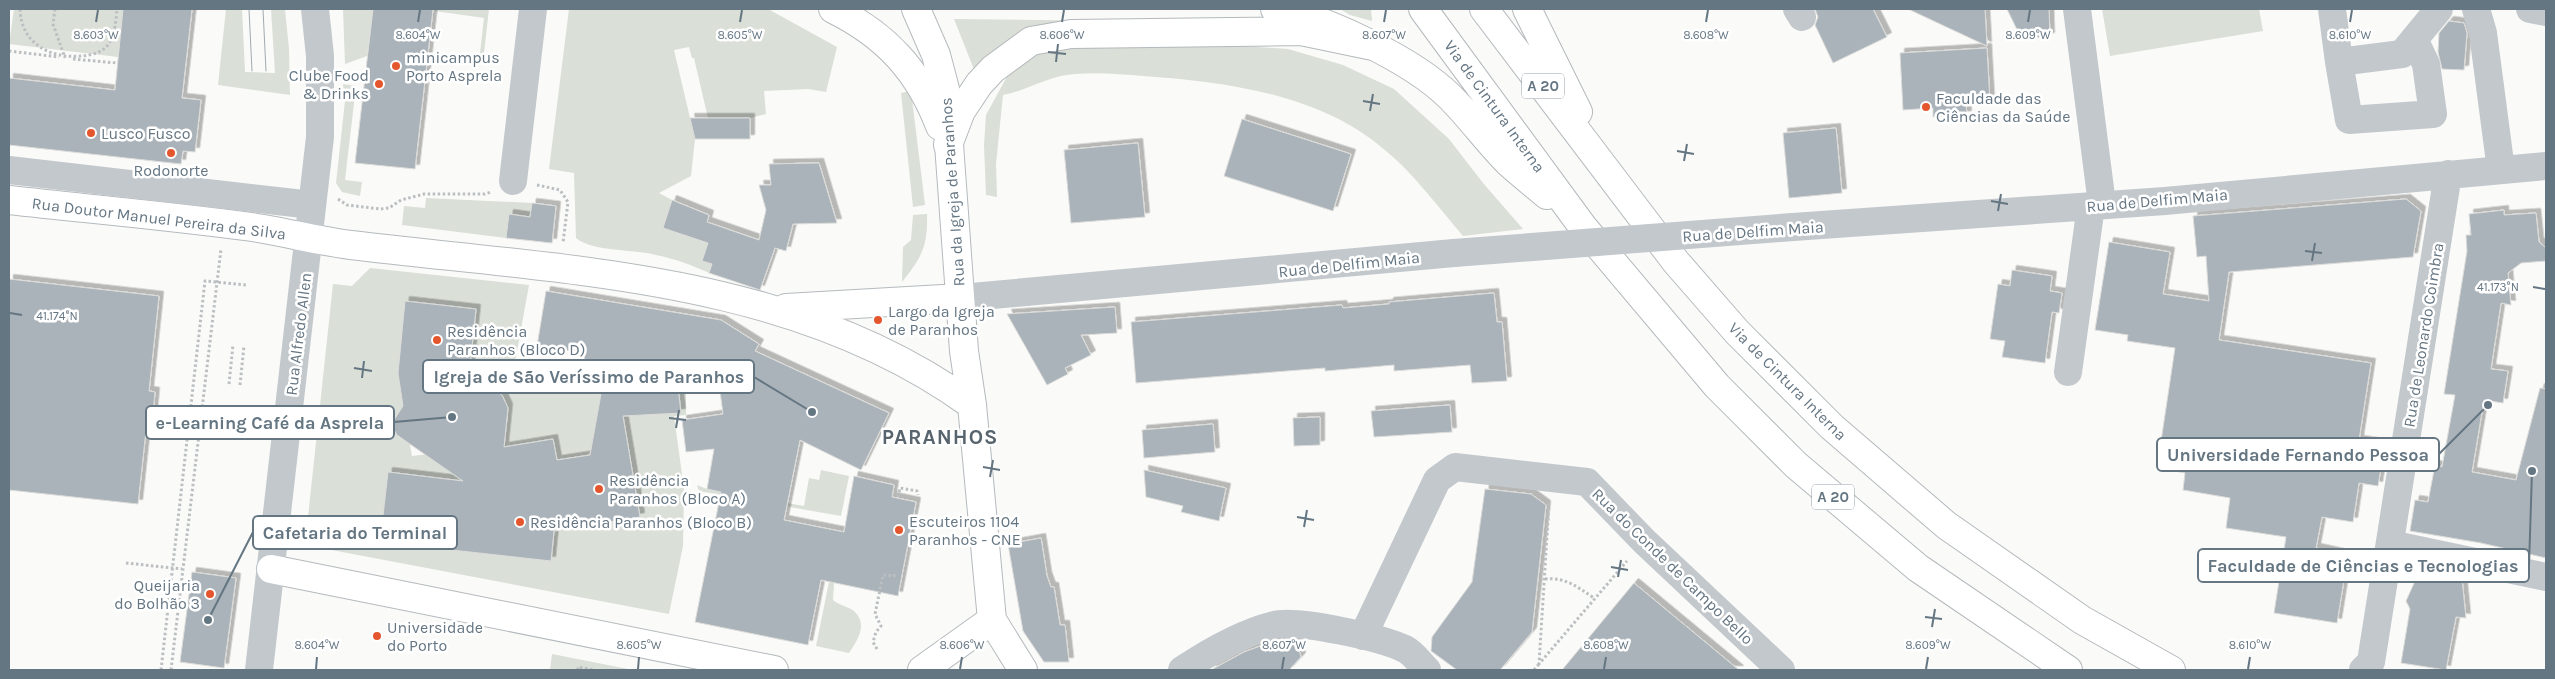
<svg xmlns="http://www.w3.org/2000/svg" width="2555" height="679" viewBox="0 0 2555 679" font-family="Karla,sans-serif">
	<defs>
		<filter id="shadow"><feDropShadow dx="4.5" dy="-4.5" stdDeviation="0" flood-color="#0004"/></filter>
	</defs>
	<rect width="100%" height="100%" fill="#fafaf8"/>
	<!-- green -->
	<path fill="#dadfd7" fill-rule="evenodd" d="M14,9H123L118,57L9,44Z
		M226,9H242L245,72L275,73L271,9H285L289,49L290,95L218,85Z
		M343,9H373L367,56L345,64Z
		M435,9H489L483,62H479L484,18L435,11Z
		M569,9H768L837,47L826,92L808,89L764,91L766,114L750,118H708L694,58H692L689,47L674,50L695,139L691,176L659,193L672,200L663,228L708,243L702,261L712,264L709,273C692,265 675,259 656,255C635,249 592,252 576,238L574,173L549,169Z
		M1340,9H1371L1372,21L1350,15Z
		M2102,9H2259L2263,31L2110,56Z
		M954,19L1212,22L1054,26L975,72Z
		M1198,43L1288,49L1343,65L1394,89L1449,139L1483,183L1523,229L1463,236C1438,207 1415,175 1386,151C1322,94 1226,82 1143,76C1121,74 1097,72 1075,74C1047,76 1029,90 1003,95L996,164L997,197L986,195L984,145L986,115L1010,71L1036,52L1079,47Z
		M343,84L356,86L345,180L362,182L360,196L342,192L336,183L345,101Z
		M911,91L925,205L913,207L901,93Z
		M426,198L532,203L530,217L509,214L506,238L402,225L404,206L425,208Z
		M927,214C928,246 922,257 902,282L903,247L911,240L913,215Z
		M370,268L529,285L512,379L615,367L652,385L686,390V415L674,416L684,489L683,546L669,614L305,545L333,284L352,286ZM405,301L468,378L398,371ZM478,382L479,387C513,390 518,428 489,443C481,447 423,455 412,456L409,440C391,440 389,418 404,411L402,395ZM628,448L640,517L570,529L558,460ZM388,473L458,481L450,550L380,542ZM488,484L559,491L551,561Z
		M821,470L849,476L841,516L699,491L697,485L707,489L804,506L809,478L819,480Z
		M829,582L834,583L833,600C839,606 849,606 855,612C868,625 857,641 849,653L816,646Z
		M552,654L633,670H550Z"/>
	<!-- building -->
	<path fill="#aab3b9" stroke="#dcdcda" filter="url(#shadow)" d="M123,9H192L182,98L201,100L195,152L183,151L181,164L9,145V78L115,90Z
		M373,9H433L415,169L355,163Z
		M1815,9H1873L1887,37L1833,63L1815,25L1818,17Z
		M1908,9H1985L1987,46Z
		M2007,9H2049L2050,37L2021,38Z
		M2449,21L2464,23L2467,33L2464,70L2442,69L2438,52L2439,33Z
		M1987,48L1990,103L1966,104L1967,115L1933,117V108L1903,110L1900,53Z
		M690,118H750V139H695Z
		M1242,119L1351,154L1333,211L1224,176Z
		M1836,128L1842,193L1789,198L1783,133Z
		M1138,143L1145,217L1071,223L1064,150Z
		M819,163L837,223L793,224L786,251L775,248L760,290L709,273L712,264L702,261L708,243L663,228L672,200L709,215L707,222L759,240L766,210L759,185H771L769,164Z
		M2406,199L2421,211L2413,257L2229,272L2219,340L2371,363L2359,440L2385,444L2378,486L2359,483L2353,522L2322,517L2316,548L2348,555L2337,623L2274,613L2286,537L2226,528L2230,498L2183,490L2185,473L2157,468L2175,348L2127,341L2128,335L2095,330L2109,242L2170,252L2163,294L2209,301L2206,256L2197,257L2193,216Z
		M532,203L556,206L552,243L506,238L509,214L530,217Z
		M2504,210V215L2536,213L2539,242L2546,248V261L2521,263L2508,273L2511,305L2501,303L2491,369L2508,371L2503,403L2484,400L2472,472L2516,480L2540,388L2546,389V558L2481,543L2410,531L2415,500L2428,502L2435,465L2442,467L2455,395L2444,394L2467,251L2466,235H2471L2469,214Z
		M2012,270L2052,276L2050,291L2062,293L2059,313L2052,312L2045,363L2002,357L2005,341L1990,339L1998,284L2010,286Z
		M9,279L159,296L149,391L155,392L153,413L148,412L138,504L9,490Z
		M546,291L721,320L759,344L755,351L889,413L861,470L800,440L784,520L844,532L854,476L894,485L892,497L916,502L898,596L821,580L808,645L695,622L721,492L707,489L714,449L686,452L682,420L723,414L718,376L676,369L681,413L623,416L640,517L554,531L551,561L380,542L388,472L463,481L397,435L393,428L394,420L403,406L398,373L405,301L476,309L468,384L478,382L479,387L491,388L502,395L508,408L504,447L553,439L557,460L590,455L601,394L582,353L537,346Z
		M1494,293L1497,322H1502L1507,381L1472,383L1470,365L1394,371V365L1325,371V368L1136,383L1131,322L1342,305L1343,308L1389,304V302Z
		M1115,307L1117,333L1081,335L1091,355L1065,368L1068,374L1047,385L1007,314Z
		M1450,405L1452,432L1374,437L1371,411Z
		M1320,417V445L1294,446L1293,418Z
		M1213,424L1215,452L1144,458L1142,430Z
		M1144,470L1226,488L1219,521L1181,512L1183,506L1146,497Z
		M1485,489L1531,494L1546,505L1532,632L1500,670H1457L1431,651L1432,637L1472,582Z
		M1041,538L1047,576L1051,587H1054L1060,625H1065L1069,662H1044L1023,631L1008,544Z
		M2420,570L2462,579L2466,618L2456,617L2446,670L2401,663L2410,609L2406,601Z
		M192,572L236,578L224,668L180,662Z
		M1634,583L1739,670H1562Z
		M1277,640H1296L1301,657L1289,670H1211L1244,652Z"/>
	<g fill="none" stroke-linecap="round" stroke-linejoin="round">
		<defs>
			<path id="major" d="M833,9C886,35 919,71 940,126
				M916,9L936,55L945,89L964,351L972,405L992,620L1023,670
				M9,200C90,209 171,216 252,227C285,232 318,241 351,245C563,271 792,274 972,405
				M786,308L960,298
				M271,569L774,670
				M922,670L992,620"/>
			<path id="highway" d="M1275,9C1325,18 1414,61 1450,97C1471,118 1488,142 1509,163C1521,174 1534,184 1547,195
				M1423,9L1583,227L1717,386L1796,465L1918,568L2068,670
				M1484,9L1676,262L1737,332L1832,427L1946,525L2082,620L2171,670
				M1527,9L1578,112
				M948,145L961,111L979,84L993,69L1031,41L1071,34L1301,31L1373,46"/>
		</defs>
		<!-- major casing -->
		<use href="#major" stroke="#b5babe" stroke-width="30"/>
		<!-- highway casing -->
		<use href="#highway" stroke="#b4b9bd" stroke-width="30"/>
		<!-- path -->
		<path stroke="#bbbfc2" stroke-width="3" stroke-dasharray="2.5 2.5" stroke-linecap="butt" d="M20,9C21,44 51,59 82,56C91,55 101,53 107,46C115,38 116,19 117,9
			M55,9L53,24L65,58
			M9,51L59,57
			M73,59L117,63
			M537,185L560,190L568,202L563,243
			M338,199L347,205L380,209L389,208L401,200L424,194H485L491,192
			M229,384L233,345
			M240,385L244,346
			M898,497L900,488L917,491L918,495
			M1549,503L1539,664L1627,561
			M126,563L182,569
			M1545,579C1566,577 1577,587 1594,598
			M877,649L873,642L876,632L881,626L875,614L883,575L894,576V572
			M161,670L205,281L247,285
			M171,670L221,249
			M578,670V667L594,670
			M1534,670L1539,664"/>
		<!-- minor -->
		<path stroke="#c3c8cc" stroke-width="28" d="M1797,9L1802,17
			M2077,9L2102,204
			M2332,9L2339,62L2402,54L2439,9
			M2476,9L2483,33L2501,170
			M2530,9L2546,12
			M2339,62L2349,120L2433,114L2426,64L2414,39
			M9,170L312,205
			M513,181L533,9
			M1793,227L2165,201L2546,166
			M960,298L1454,253
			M2068,372L2091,206
			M2390,544L2546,577
			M1363,636L1437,480L1455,467L1587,482L1644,541L1781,670
			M259,670L320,137V56L315,9
			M1182,670C1209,652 1242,633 1274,625C1299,619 1382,638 1405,649C1413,653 1421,664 1427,670
			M2363,670L2371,662L2448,174"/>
		<!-- major -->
		<use href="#major" stroke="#fff" stroke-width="28"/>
		<!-- highway -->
		<use href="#highway" stroke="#fff" stroke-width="28"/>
		<!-- tram -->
		<path stroke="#a2aab0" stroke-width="1" d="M249,9L252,71
			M263,9L266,71"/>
		<!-- minor-bridge -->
		<path stroke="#c3c8cc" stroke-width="28" d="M1454,253L1793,227"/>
	</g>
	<!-- ticks -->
	<path fill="none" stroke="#657683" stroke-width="2" d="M96,22L98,10M418,22L420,10M740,22L742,10M1062,22L1064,10M1384,22L1386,10M1706,22L1708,10M2028,22L2030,10M2350,22L2352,10M1048,52L1066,54M1056,62L1058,44M1363,101L1380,104M1370,111L1373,94M1677,151L1694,154M1684,161L1687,144M1991,201L2008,204M1998,211L2001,194M2305,251L2322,253M2312,261L2315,243M2533,287L2545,289M10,313L22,315M354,368L372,371M362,378L364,361M669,418L686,420M676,428L679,410M983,467L1000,470M990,477L993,460M1297,517L1314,520M1304,527L1307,510M1611,567L1628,570M1618,577L1621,560M1925,617L1942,619M1932,627L1935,609M316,669L317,657M638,669L639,657M960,669L962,657M1282,669L1284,657M1604,669L1606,657M1926,669L1928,657M2248,669L2250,657"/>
	<!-- markers -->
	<g fill="#e4572e" stroke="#fff" stroke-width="2">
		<circle cx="396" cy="66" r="5"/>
		<circle cx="379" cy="84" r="5"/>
		<circle cx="1926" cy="107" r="5"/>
		<circle cx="91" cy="133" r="5"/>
		<circle cx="171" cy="153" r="5"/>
		<circle cx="878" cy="320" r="5"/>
		<circle cx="437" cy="340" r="5"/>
		<circle cx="599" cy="489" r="5"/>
		<circle cx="520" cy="522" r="5"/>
		<circle cx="899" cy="530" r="5"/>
		<circle cx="210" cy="594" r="5"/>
		<circle cx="377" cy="636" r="5"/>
	</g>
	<g text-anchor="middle" stroke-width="5" stroke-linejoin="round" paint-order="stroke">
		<!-- shield labels -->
		<g fill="#fff" stroke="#939fa8" stroke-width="1">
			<rect x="1522" y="73.5" width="42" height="25" rx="4"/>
			<rect x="1812" y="484.5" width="42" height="25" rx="4"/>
		</g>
		<g font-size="15" font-weight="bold" fill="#657683">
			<text x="1543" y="91">A 20</text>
			<text x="1833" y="502">A 20</text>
		</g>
		<!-- poi labels -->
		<g font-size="16" fill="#657683" stroke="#fff" text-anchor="start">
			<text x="406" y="63">minicampus<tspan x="406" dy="18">Porto Asprela</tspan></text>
			<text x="369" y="81" text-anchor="end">Clube Food<tspan x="369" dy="18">&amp; Drinks</tspan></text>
			<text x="1936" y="104">Faculdade das<tspan x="1936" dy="18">Ciências da Saúde</tspan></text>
			<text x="101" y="139">Lusco Fusco</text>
			<text x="171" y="176" text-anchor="middle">Rodonorte</text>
			<text x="888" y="317">Largo da Igreja<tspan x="888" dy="18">de Paranhos</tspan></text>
			<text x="447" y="337">Residência<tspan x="447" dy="18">Paranhos (Bloco D)</tspan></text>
			<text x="609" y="486">Residência<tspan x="609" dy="18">Paranhos (Bloco A)</tspan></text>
			<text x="909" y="527">Escuteiros 1104<tspan x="909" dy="18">Paranhos - CNE</tspan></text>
			<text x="530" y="528">Residência Paranhos (Bloco B)</text>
			<text x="200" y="591" text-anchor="end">Queijaria<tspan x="200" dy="18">do Bolhão 3</tspan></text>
			<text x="387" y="633">Universidade<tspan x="387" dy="18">do Porto</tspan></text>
		</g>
		<!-- street labels -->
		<g font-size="16" fill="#657683" stroke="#fff">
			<text transform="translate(1495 106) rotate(54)" y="6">Via de Cintura Interna</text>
			<text transform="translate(952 192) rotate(-94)" y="6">Rua da Igreja de Paranhos</text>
			<text transform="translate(2157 200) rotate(-5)" y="6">Rua de Delfim Maia</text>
			<text transform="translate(159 218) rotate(7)" y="6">Rua Doutor Manuel Pereira da Silva</text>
			<text transform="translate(1753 231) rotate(-4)" y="6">Rua de Delfim Maia</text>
			<text transform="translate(1349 264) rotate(-6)" y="6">Rua de Delfim Maia</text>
			<text transform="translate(298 334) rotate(-83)" y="6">Rua Alfredo Allen</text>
			<text transform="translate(2423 335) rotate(-81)" y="6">Rua de Leonardo Coimbra</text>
			<text transform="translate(1788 381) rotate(45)" y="6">Via de Cintura Interna</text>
			<text transform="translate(1673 566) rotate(44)" y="6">Rua do Conde de Campo Bello</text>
		</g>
		<!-- district labels -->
		<g font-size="21" font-weight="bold" letter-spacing="1" fill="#57646e" stroke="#fff">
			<text x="940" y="444">PARANHOS</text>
		</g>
	</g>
	<g font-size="12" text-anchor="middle" fill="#657683" stroke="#fff" stroke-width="5" stroke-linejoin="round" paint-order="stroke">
		<text x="96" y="39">8.603°W</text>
		<text x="418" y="39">8.604°W</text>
		<text x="740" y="39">8.605°W</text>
		<text x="1062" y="39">8.606°W</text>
		<text x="1384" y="39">8.607°W</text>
		<text x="1706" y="39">8.608°W</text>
		<text x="2028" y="39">8.609°W</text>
		<text x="2350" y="39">8.610°W</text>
		<text x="2498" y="291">41.173°N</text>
		<text x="57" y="320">41.174°N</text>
		<text x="317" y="649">8.604°W</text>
		<text x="639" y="649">8.605°W</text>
		<text x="962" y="649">8.606°W</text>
		<text x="1284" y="649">8.607°W</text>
		<text x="1606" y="649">8.608°W</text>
		<text x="1928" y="649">8.609°W</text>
		<text x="2250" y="649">8.610°W</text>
	</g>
	<!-- callouts -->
	<path fill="none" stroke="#657683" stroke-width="2" d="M812 412L754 377M452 417L394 422M2488 405L2439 454M208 620L253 532M2532 471L2529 566"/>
	<g fill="#657683" stroke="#fff" stroke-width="2">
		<circle cx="812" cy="412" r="5"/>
		<circle cx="452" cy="417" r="5"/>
		<circle cx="2488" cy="405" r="5"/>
		<circle cx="208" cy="620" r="5"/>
		<circle cx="2532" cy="471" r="5"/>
	</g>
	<g fill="#fff" stroke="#657683" stroke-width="2">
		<rect x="423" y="360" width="331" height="33" rx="5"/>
		<rect x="146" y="406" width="248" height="33" rx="5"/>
		<rect x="2157" y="438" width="282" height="33" rx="5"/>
		<rect x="253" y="516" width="204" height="33" rx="5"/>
		<rect x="2198" y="549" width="331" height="33" rx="5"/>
	</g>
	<g font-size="18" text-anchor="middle" font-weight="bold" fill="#657683">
		<text x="589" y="383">Igreja de São Veríssimo de Paranhos</text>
		<text x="270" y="429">e-Learning Café da Asprela</text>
		<text x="2298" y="461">Universidade Fernando Pessoa</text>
		<text x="355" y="539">Cafetaria do Terminal</text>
		<text x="2363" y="572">Faculdade de Ciências e Tecnologias</text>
	</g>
	<!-- border -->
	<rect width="2555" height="679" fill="none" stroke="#657683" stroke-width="20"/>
</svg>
